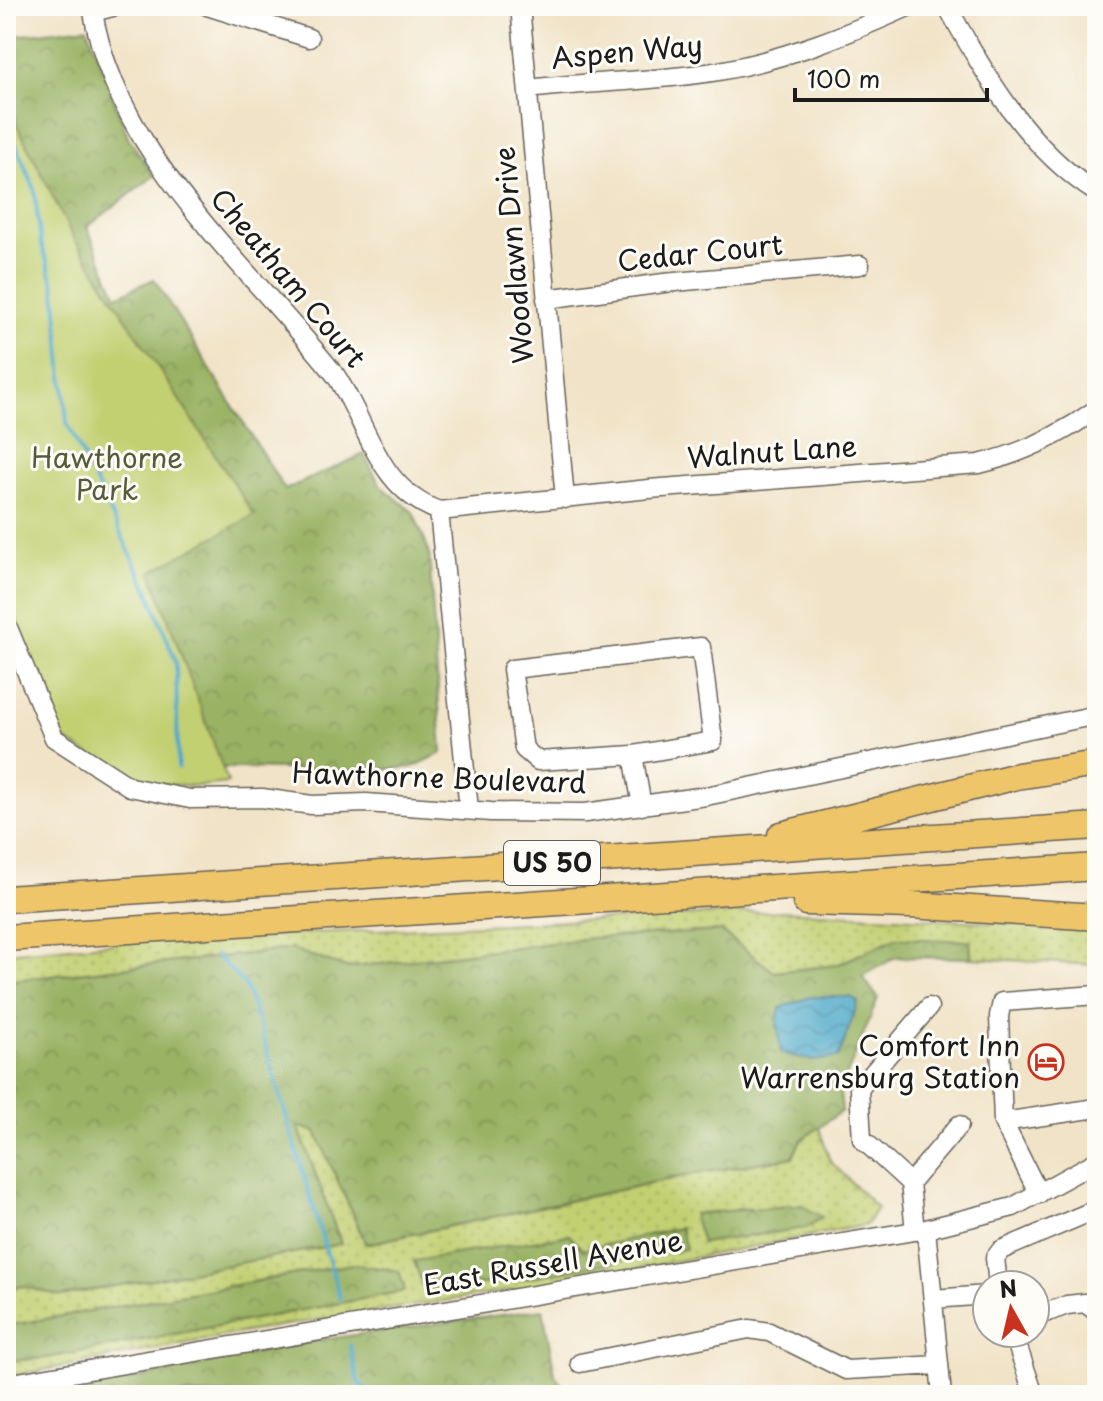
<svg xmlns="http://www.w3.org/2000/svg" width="1103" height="1401" viewBox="0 0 1103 1401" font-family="'Playpen Sans',sans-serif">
	<defs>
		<pattern id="grass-dots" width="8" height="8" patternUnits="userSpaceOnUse" patternTransform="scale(2)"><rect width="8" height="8" fill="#c2d072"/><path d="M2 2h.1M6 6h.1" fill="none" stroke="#a6b262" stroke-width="1.8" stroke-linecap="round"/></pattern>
		<pattern id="forest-crowns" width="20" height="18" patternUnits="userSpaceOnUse" patternTransform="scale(2)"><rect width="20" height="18" fill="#99b264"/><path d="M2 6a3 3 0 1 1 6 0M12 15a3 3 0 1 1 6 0" fill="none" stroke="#839856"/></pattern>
		<pattern id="water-waves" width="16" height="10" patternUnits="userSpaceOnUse" patternTransform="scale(2)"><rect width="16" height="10" fill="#4aa7c8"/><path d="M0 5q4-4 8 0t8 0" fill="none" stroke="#3d87a2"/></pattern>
	</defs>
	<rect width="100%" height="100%" fill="#fdfcf7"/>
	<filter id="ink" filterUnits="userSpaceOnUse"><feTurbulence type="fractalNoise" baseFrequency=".0125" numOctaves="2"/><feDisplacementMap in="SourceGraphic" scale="16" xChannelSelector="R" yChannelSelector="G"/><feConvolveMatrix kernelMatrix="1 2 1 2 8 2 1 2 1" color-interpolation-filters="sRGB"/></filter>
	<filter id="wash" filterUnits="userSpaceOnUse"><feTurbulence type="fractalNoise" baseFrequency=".006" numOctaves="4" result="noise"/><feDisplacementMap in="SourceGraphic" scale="32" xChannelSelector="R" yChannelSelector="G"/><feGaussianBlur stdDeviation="1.8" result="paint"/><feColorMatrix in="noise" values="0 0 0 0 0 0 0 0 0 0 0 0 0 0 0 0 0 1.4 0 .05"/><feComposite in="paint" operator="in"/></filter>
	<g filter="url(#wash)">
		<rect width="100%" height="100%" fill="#f1e3c7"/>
		<!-- grass -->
		<path fill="url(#grass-dots)" stroke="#6f7647" stroke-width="2" fill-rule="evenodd" d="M782,911L1097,928V965L971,958L970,942L895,938L837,965L774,972L721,931L592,938L346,968L292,949L6,981V953L203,935L227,937Z
			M298,1126L316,1131L366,1244L689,1175L793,1157L801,1140L819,1127L830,1161L877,1208L866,1225L561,1283L278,1326L6,1377V1361L46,1358L404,1291L353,1264L6,1326V1290L21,1286L62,1296L341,1244ZM801,1205L702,1243L737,1208L769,1210ZM679,1228L686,1248L511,1281L424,1289L415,1262L569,1235L583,1250Z"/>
		<!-- forest -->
		<path fill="url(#forest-crowns)" stroke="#5a6740" stroke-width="2" d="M87,27L128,137L154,176L87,227L117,296L154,279L285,490L364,454L381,486L413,512L429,551L442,753L413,767L363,771L158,766L6,287V37Z
			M721,931L774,972L837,965L895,938L970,941L971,958L896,957L862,976L878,998L840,1092L842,1111L801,1140L793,1157L689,1175L366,1244L316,1132L298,1126L341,1244L61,1296L21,1286L6,1290V981L292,949L346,968L592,938Z
			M801,1205L822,1217L806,1228L702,1243L693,1214Z
			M680,1228L686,1249L511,1281L424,1289L414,1261L569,1235L583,1250Z
			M353,1264L399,1271L405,1291L46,1358L6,1361V1326Z
			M543,1309L555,1375L569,1395H58L319,1340Z"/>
		<!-- green -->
		<path fill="#c2d072" stroke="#6f7647" stroke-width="2" d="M6,83L15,121L72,235L254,515L151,572L228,783L199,786L136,783L65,740L6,629Z"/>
		<!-- water -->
		<path fill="url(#water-waves)" stroke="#336272" stroke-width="2" d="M810,997H851L858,1002L839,1057L813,1061L781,1053L777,1022L780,1008Z"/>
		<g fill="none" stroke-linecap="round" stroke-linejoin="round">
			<!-- stream -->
			<path stroke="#4aa7c8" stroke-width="4" d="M6,121L34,188L41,243L55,288L67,423L148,590L176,662L178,768
				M216,955L245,985L258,1021L340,1298
				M350,1345L358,1382L373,1395"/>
		</g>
	</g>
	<g filter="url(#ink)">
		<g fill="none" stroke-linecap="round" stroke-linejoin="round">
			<defs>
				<path id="minor" d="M92,6C114,155 248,264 336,376C369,426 377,488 439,511L469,810
					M207,6L309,38
					M520,6L565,499
					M947,6C986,76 1027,149 1097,193
					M93,12L116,6
					M529,89C592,81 657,82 719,71C786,59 848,34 910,6
					M546,299L664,283L860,265
					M439,511L649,489L979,464C1021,454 1062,434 1097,409
					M6,623L54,738L130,787L190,799L262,798L312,805L366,803L491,812L585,813L706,796L1097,715
					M633,755L538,761L524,749L512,669L701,647L713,741L633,755L642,806
					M1003,1122L1097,1108
					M910,1183L959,1125
					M1039,1194L1003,1122L999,1016L1002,1002L1097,995
					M926,1229L942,1395
					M915,1231L910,1183L862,1139L859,1089L929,1007
					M998,1285L995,1258L1001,1250L1097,1209
					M933,1299L987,1295
					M1035,1317L1067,1305L1085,1303L1097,1312
					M1013,1333L1034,1395
					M580,1363L749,1329L769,1332L846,1370L939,1365
					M6,1384L926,1229L1013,1207L1097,1161"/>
				<path id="highway" d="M781,835L1017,776L1097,764
					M6,899L1097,826
					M806,902L910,905L1097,917
					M6,938L1097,867"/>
			</defs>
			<!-- minor casing -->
			<use href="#minor" stroke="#676258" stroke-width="21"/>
			<!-- highway casing -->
			<use href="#highway" stroke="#676258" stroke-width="29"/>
			<!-- minor -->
			<use href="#minor" stroke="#fff" stroke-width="18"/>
			<!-- highway -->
			<use href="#highway" stroke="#eec569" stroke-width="26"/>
		</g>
	</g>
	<!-- icons -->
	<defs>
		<symbol id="hotel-ring" viewBox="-11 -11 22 22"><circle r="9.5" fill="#fdfcf7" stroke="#c8321e" stroke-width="1.5"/><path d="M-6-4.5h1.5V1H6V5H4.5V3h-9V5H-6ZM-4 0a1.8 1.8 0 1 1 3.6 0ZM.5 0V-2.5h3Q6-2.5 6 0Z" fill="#c8321e"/></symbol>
	</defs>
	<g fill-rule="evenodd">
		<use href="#hotel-ring" x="1026" y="1042" width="40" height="40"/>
	</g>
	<g text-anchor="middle" stroke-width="6" stroke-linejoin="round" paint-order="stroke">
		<!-- shield labels -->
		<rect fill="#fdfcf7" stroke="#605f5e" stroke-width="2" x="504" y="841" width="96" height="44" rx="6"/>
		<g font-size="26" font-weight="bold" fill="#1c1c1c">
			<text x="552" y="872">US 50</text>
		</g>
		<!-- street labels -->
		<g font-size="28" fill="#1c1c1c" stroke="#fdfcf7">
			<text transform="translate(627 52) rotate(-5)" y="10">Aspen Way</text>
			<text transform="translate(700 253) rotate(-6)" y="10">Cedar Court</text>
			<text transform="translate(514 255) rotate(-95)" y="10">Woodlawn Drive</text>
			<text transform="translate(288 278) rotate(50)" y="10">Cheatham Court</text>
			<text transform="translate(772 452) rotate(-4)" y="10">Walnut Lane</text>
			<text transform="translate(439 778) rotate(2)" y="10">Hawthorne Boulevard</text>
			<text transform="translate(553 1263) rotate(-10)" y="10">East Russell Avenue</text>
		</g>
		<!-- park labels -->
		<g font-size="28" fill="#565b3a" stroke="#fdfcf7">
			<text x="107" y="468">Hawthorne<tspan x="107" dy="32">Park</tspan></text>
		</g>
		<!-- poi labels -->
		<g font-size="28" fill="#1c1c1c" stroke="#fdfcf7" text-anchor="end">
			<text x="1020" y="1056">Comfort Inn<tspan x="1020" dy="32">Warrensburg Station</tspan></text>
		</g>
	</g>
	<!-- margin -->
	<rect width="1103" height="1401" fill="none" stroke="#fdfcf7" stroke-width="32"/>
	<!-- north arrow -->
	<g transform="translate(1011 1309) rotate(352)"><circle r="38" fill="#fdfcf7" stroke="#a3a29f" stroke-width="2"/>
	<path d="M0-6L14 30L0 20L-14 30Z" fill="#c8321e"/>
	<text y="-12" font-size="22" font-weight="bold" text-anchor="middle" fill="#1c1c1c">N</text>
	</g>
	<!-- scale -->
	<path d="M795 88v12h192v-12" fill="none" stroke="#1c1c1c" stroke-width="4"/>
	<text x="807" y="88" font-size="24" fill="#1c1c1c" stroke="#fdfcf7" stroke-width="6" paint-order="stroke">100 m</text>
</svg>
